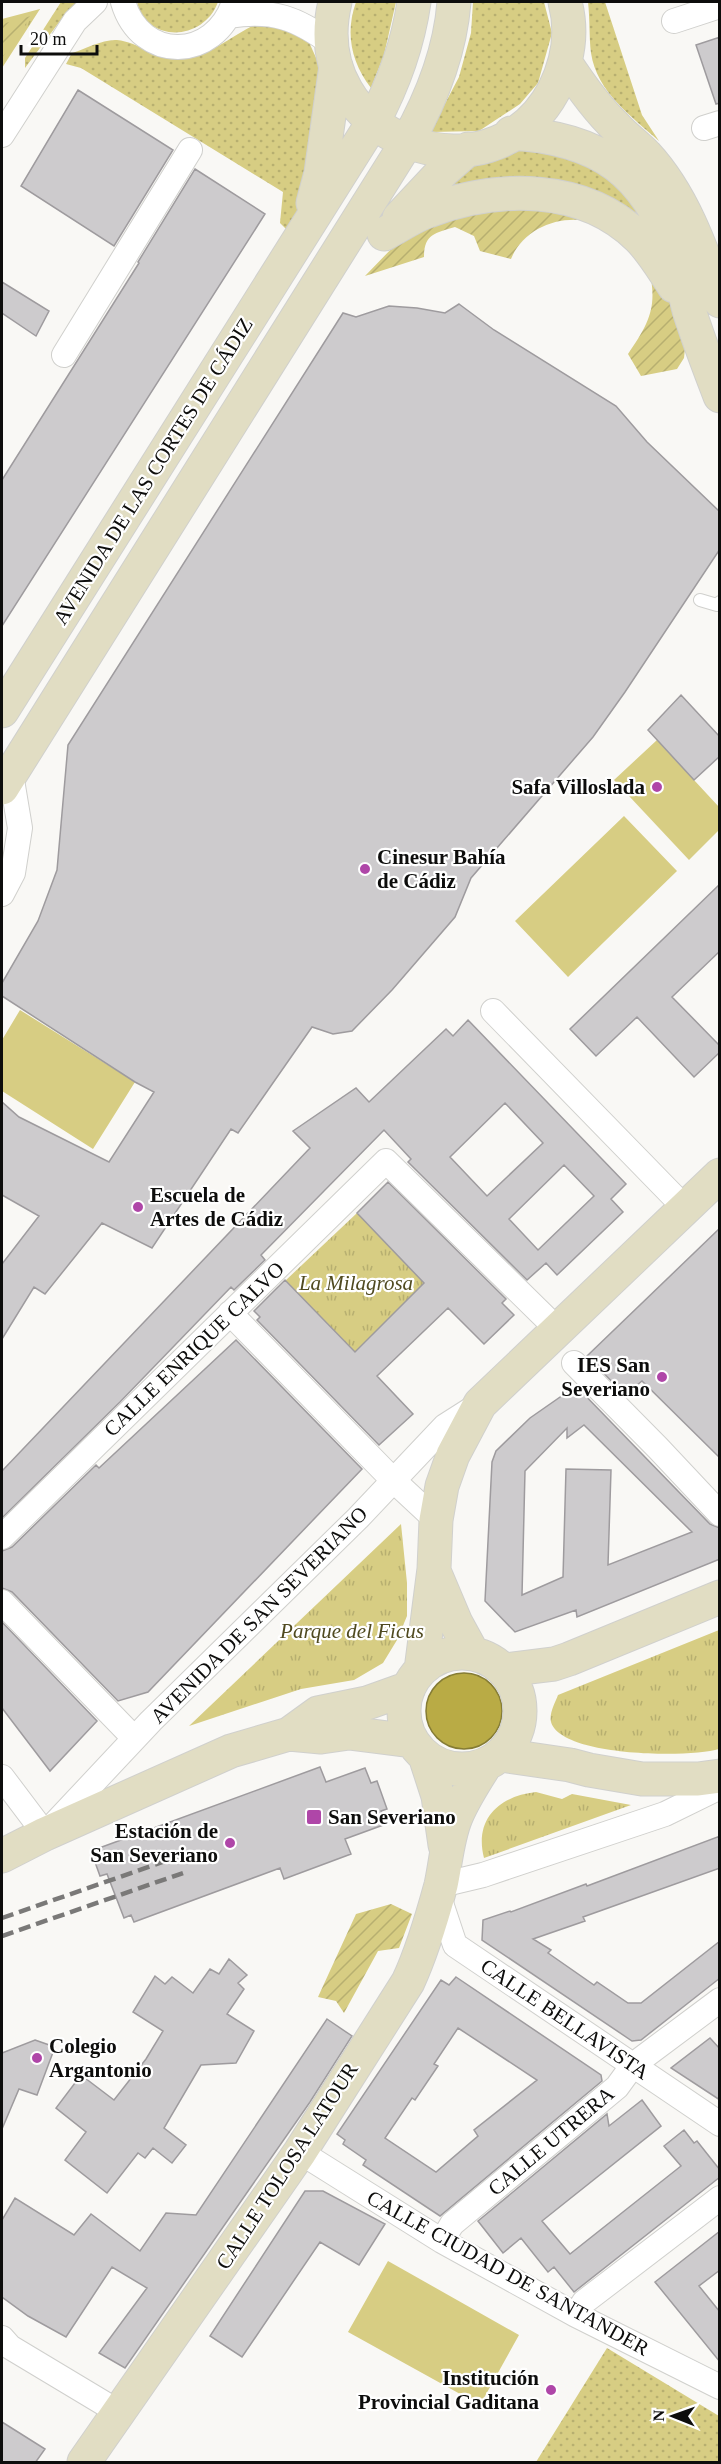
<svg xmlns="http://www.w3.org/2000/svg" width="721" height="2464" viewBox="0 0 721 2464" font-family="Georgia,serif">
	<defs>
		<pattern id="grass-dots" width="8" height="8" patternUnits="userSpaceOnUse" patternTransform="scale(1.5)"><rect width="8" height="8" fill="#d7cd83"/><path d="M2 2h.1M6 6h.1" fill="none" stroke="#b7af70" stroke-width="1.8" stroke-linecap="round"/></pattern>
		<pattern id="park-tufts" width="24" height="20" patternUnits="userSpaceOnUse" patternTransform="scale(1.5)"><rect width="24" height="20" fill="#d7cd83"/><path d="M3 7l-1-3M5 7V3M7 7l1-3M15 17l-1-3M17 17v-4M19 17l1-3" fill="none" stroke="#b7af70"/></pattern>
		<pattern id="garden-furrows" width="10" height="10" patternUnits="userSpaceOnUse" patternTransform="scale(1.5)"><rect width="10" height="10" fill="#d7cd83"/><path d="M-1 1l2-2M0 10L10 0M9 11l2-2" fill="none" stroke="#b7af70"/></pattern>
	</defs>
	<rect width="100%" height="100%" fill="#f9f8f5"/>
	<!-- grass -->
	<path fill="url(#grass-dots)" d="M61,2H79L66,13L25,68V58Z
		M137,2H218C204,41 147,44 137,2Z
		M356,2H396L384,55L371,88C351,62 345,33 356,2Z
		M473,2H544L552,33L538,83L520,104L479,131L430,132L459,77L471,33Z
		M588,2H605L642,115L659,141C631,116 597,92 591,53C589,37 590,19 588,2Z
		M258,23L281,24L308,40L322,71L305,195L288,231L280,223L283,192L81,68L66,64L72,53C85,49 103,39 117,40C139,42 156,60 179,59C208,58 232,35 258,23Z
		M514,150L545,153L586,163L615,182L667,252L640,222L433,201L454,176L483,159Z
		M607,2348L719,2416V2462H536Z"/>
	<!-- park -->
	<path fill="url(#park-tufts)" d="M40,9L2,68V19Z
		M357,1213L424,1283L355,1352L285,1281Z
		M401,1524L407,1583V1616L397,1640L383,1663L354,1680L301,1689L189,1726Z
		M719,1630V1749C690,1758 561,1757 551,1722C549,1713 555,1703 558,1695Z
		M536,1792L562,1799L572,1794L631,1805L484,1858C474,1819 499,1796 536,1792Z"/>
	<!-- garden -->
	<path fill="url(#garden-furrows)" d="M31,16L2,58V24Z
		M552,204L580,220C551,218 522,232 511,259L480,251L474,236L455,227C435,233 424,234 424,257L365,276L395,245L445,215Z
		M649,269L661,278L686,339L684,358L677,369L641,376L628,354C649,323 658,307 649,269Z
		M391,1904L412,1914L399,1948L378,1951L344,2013L336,2001L318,1997L356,1914Z"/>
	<!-- pitch -->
	<path fill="#d7cd83" d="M657,740L719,807V830L689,860L614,780Z
		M624,816L677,871L568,977L515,921Z
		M20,1010L135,1082L93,1149L2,1091V1040Z
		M388,2261L519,2335L480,2405L348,2332Z"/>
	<!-- water -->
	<path fill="#b9ab45" stroke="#857c34" stroke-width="1.5" d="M426 1711a38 38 0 1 1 76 0a38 38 0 1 1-76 0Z"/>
	<!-- building -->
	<path fill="#cdcbcd" stroke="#9e9b9e" stroke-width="1.5" fill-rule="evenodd" d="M720,37V103L716,104L696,45Z
		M78,90L173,150L114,246L21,186Z
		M195,169L265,214L2,626V480L139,263L138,262Z
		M2,282L49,311L36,336L2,313Z
		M459,304L494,330L616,406L647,442L720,512V549L625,692L593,737L471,878L455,917L392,990L352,1031L333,1034L312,1027L238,1133L231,1129L152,1248L102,1223L45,1294L34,1287L2,1339V1264L39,1216L2,1195V1102L19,1117L109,1162L154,1092L135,1082L2,996V983L38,921L57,870L68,745L343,313L356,317L389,306L417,308L445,313Z
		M681,695L720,737V756L694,780L648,730Z
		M720,884V951L672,997L720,1046V1052L694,1077L637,1017L596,1056L570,1029Z
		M468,1020L626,1184L611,1199L623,1212L557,1275L546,1263L527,1280L408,1162L411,1159L384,1130L261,1255L265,1260L234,1290L231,1287L120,1402L2,1518V1471L310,1148L293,1131L356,1088L369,1102L446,1029L453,1036ZM505,1103L543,1143L487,1196L450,1157ZM564,1165L594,1196L538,1250L509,1219Z
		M388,1182L506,1299L502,1303L514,1315L484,1344L448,1308L377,1376L413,1414L379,1445L257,1320L260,1317L254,1311L285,1280L355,1352L424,1283L357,1213Z
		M720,1228V1458L642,1381L625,1395L587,1356Z
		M236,1340L362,1469L148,1692L118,1701L12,1592L2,1588V1551L12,1547L96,1465L99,1468Z
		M576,1386L710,1524L720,1528V1559L577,1617L576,1610L515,1632L485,1601L492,1462L496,1451L530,1418ZM584,1425L692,1532L608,1565L611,1470L566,1469L563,1577L522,1595L525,1471L567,1428V1438Z
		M2,1622L97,1721L50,1771L2,1708Z
		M320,1767L326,1782L365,1768L371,1783L377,1781L387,1809L381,1811L386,1824L345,1839L351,1854L284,1879L280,1868L134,1922L131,1915L124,1918L107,1874L100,1876L91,1851Z
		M720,1836V1868L583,1917L585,1921L533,1939L551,1950L548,1953L594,1985L597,1982L628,2003H641L720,1941V1978L641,2040L632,2041L482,1940L483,1920L510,1911L511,1912L586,1884L587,1886Z
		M229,1959L247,1975L238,1983L244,1989L227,2014L254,2031L236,2063L201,2065L164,2128L186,2145L172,2163L153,2148L145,2158L138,2153L107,2193L65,2160L86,2132L56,2108L81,2075L114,2100L146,2059L163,2031L133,2012L155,1976L165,1984L172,1977L193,1993L210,1969L219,1974Z
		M456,1977L601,2075L602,2081L440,2216L363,2165L366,2160L343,2144L345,2140L337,2134L441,1980L449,1985ZM458,2028L537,2080L474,2130L478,2136L436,2172L385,2138L412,2098L415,2100L438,2066L434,2064Z
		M327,2019L352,2036L310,2102L125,2368L99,2353L147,2288L112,2267L66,2337L28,2316L2,2297V2220L15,2198L74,2235L91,2214L140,2251L166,2213L196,2215Z
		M710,2038L720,2049V2100L671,2068Z
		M35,2040L55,2047L37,2095L19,2089L2,2129V2053Z
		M642,2100L661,2126L542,2221L570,2254L681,2166L664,2146L684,2130L694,2143L697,2141L720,2170V2177L574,2292L554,2267L548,2272L521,2238L503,2253L478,2221L607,2114L609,2126Z
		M305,2191H323L385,2224L359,2265L320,2242L242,2357L210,2336Z
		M720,2231V2270L699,2286L720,2312V2362L655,2282Z
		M2,2422L45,2449L35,2463H2Z"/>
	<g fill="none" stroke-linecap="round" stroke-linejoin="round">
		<defs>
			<path id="lane" d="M700,600L717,605L720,602"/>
			<path id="street" d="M123,2C141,63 215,61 234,2
				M229,16C273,9 297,18 332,44
				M674,21L720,6
				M704,128L720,123
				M2,135L75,21L95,2
				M64,355L190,150
				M2,894L13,873L20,828L11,774L3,771
				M493,1011L685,1208
				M230,1313L393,1480L436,1520
				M574,1363L658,1448L720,1514
				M2,1537L386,1161L558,1330
				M2,1602L134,1738
				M2,1777L45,1834L151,1721L358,1518L445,1426L478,1405
				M441,1885L483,1875L665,1814L720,1787
				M438,1894L455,1945L720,2124
				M300,2152L442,2241L576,2315L720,2387
				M442,2241L452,2224L617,2087L633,2065L720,2000
				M576,2315L584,2302L720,2198
				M2,2338L10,2347L120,2413"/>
			<path id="secondary" d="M335,2C302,139 490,209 554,90C568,62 573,32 565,2
				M565,62C580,85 596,108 616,127C625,137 636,145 646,155C683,195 702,250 720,301
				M511,133C601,138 646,172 677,257C683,274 684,293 689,310C698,339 709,367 720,396
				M313,203L321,173L336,66
				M399,218L444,170L468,149
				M384,234C398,227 413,216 428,211C497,185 583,183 639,238C653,252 663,270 674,286
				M2,711L373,122C393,85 408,43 414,2
				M2,788L407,142C432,98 450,53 454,2
				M434,1571L456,1623L473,1654
				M404 1711a58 58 0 1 1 116 0a58 58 0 1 1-116 0Z
				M421,1670L434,1569L436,1520L442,1486L453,1455L480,1404L720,1175
				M504,1670L554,1664L569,1659L720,1597
				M289,1734L321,1737L349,1733L412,1741
				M501,1755L570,1765L589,1770L642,1779H698L720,1776
				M425,1756L438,1796L445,1845
				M2,1856L45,1834L231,1751L289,1734L318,1713L367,1703L409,1688
				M84,2462L300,2152L408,1982C422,1952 432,1918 441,1885C446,1862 447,1839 456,1817C464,1798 475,1781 486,1764"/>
		</defs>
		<!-- lane casing -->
		<use href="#lane" stroke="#d0d0cd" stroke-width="14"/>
		<!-- street casing -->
		<use href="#street" stroke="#d0d0cd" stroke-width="26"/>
		<!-- secondary casing -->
		<use href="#secondary" stroke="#d0d0cd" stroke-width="35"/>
		<!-- lane -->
		<use href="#lane" stroke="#fff" stroke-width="12"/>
		<!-- street -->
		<use href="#street" stroke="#fff" stroke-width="24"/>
		<!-- secondary -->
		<use href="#secondary" stroke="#e1ddc3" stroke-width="33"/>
		<!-- rail -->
		<path stroke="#7a7978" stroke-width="4.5" stroke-dasharray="12 6" stroke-linecap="butt" d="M2,1918L177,1857
			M2,1936L183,1873"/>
	</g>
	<!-- markers -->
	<g fill="#af46a8" stroke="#fff" stroke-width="2">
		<circle cx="657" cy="787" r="6"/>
		<circle cx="365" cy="869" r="6"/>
		<circle cx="138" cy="1207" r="6"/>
		<circle cx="662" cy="1377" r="6"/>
		<rect x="306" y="1809" width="16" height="16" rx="3"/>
		<circle cx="230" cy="1843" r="6"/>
		<circle cx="37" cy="2058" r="6"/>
		<circle cx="551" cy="2390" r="6"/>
	</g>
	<g text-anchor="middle" stroke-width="4.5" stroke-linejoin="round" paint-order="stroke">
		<!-- street labels -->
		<g font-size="21" fill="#0d0d0c" stroke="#fff">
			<text transform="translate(153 471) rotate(-58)" y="7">AVENIDA DE LAS CORTES DE CÁDIZ</text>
			<text transform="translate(194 1349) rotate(-44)" y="7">CALLE ENRIQUE CALVO</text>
			<text transform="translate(259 1615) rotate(-45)" y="7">AVENIDA DE SAN SEVERIANO</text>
			<text transform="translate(565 2019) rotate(34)" y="7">CALLE BELLAVISTA</text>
			<text transform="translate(551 2141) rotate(-40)" y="7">CALLE UTRERA</text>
			<text transform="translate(287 2166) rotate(-57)" y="7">CALLE TOLOSA LATOUR</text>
			<text transform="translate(508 2273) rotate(29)" y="7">CALLE CIUDAD DE SANTANDER</text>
		</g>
		<!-- poi labels -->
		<g font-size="21" font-weight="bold" fill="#0d0d0c" stroke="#fff" text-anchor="end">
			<text x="645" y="794">Safa Villoslada</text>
			<text x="377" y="864" text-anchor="start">Cinesur Bahía<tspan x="377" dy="24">de Cádiz</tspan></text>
			<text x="150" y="1202" text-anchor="start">Escuela de<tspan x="150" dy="24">Artes de Cádiz</tspan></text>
			<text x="650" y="1372">IES San<tspan x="650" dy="24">Severiano</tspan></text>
			<text x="328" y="1824" text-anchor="start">San Severiano</text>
			<text x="218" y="1838">Estación de<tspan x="218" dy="24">San Severiano</tspan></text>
			<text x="49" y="2053" text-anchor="start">Colegio<tspan x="49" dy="24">Argantonio</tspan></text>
			<text x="539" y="2385">Institución<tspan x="539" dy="24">Provincial Gaditana</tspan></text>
		</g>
		<!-- park labels -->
		<g font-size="21" font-style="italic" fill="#504a20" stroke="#fff">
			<text x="356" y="1290">La Milagrosa</text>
			<text x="352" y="1638">Parque del Ficus</text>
		</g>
	</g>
	<!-- border -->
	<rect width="721" height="2464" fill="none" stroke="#0d0d0c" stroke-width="6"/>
	<!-- north arrow -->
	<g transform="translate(673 2416) rotate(271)" stroke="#ffffff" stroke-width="4.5" paint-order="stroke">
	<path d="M0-4.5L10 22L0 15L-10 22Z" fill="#0d0d0c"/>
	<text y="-9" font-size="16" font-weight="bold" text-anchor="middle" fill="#0d0d0c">N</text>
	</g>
	<!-- scale -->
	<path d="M21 45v9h76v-9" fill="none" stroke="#0d0d0c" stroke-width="3"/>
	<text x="30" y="45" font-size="18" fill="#0d0d0c" stroke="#ffffff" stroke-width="4.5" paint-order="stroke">20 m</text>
</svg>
